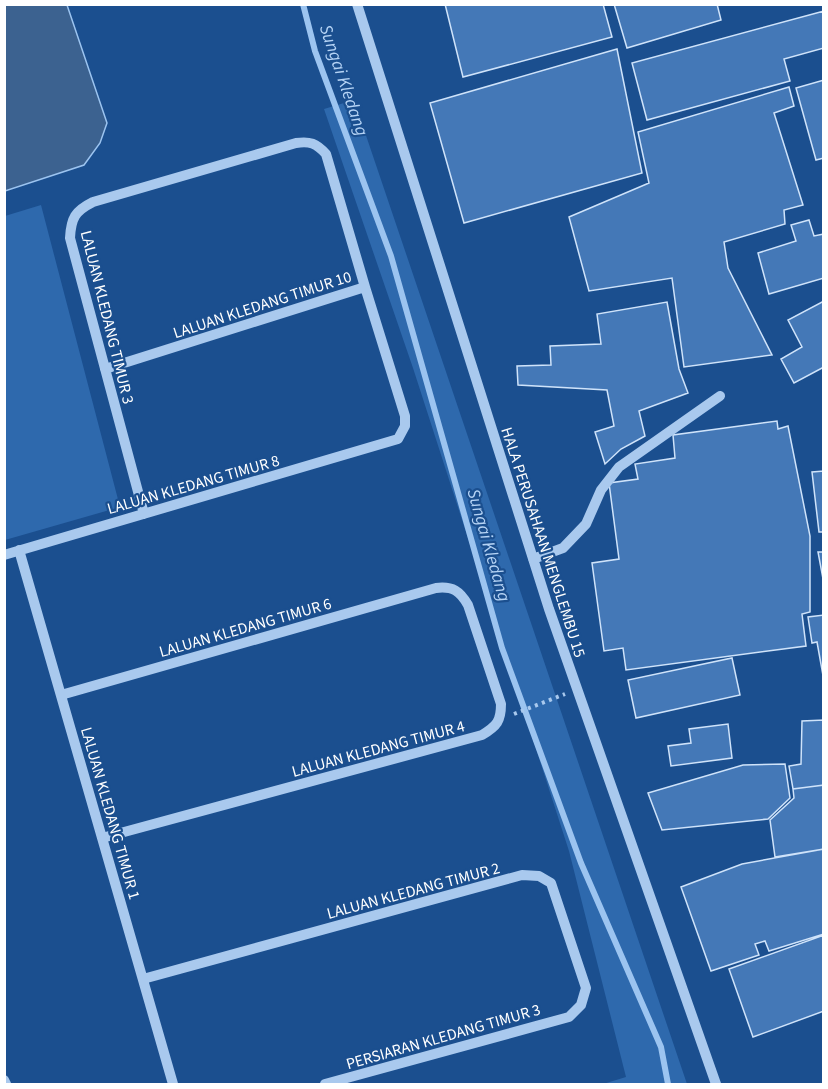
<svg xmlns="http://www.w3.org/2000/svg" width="828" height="1089" viewBox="0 0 828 1089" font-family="'Source Sans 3',sans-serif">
	<rect width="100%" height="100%" fill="#1b4f8f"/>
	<!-- green -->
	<path fill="#2e69ad" d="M354,100L687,1084H603L626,1077L569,851L413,368L324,109Z
		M41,205L120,507L5,540V216Z"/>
	<!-- water -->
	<path fill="#3c6290" stroke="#9cc4f0" stroke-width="1.5" d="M4,5H67L107,123L100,143L84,165L5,191Z"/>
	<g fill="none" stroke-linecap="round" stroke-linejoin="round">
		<!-- stream -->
		<path stroke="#9cc4f0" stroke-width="6" d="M303,4L315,51L391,256L502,648L581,863L661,1047L668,1084"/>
	</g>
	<!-- building -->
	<path fill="#4478b7" stroke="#cfe3fa" stroke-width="1.5" d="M445,4H603L612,37L463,77Z
		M614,4H717L721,20L627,48Z
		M824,11V48L784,59L790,81L647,120L632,63Z
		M617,49L642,173L464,223L430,103Z
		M824,80V158L816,160L796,88Z
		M789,87L794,106L774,113L803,205L784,210L785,224L724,242L728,268L772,355L684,367L672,278L589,291L569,217L649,183L638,132Z
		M809,220L814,236L824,234V278L769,294L758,253L796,241L791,225Z
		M824,301V367L794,383L781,359L802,347L788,320Z
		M667,302L679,369L688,393L639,411L645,436L621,449L605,464L595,432L614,426L607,390L518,385L517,366L551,365L550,346L601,344L597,314Z
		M777,421L778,429L788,426L810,536V612L802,614L806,646L626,670L623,648L604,651L592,563L619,559L609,483L638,479L635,464L675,458L673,435Z
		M824,471V532H819L812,472Z
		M818,552H824V584Z
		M824,615V681L817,642L812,643L808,617Z
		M732,658L740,695L636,718L628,680Z
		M824,720V785L793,789L789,766L801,764L802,721Z
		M728,724L732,758L671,766L668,746L691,743L689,729Z
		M785,764L790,798L768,819L662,830L648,793L743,765Z
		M824,785V849L775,857L770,820L794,798L793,789Z
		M824,849V934L769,951L765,941L755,944L759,955L711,971L681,887L742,864Z
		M824,935V1011L753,1037L729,969Z"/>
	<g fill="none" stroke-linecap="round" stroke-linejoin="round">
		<!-- path -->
		<path stroke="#a9c9ee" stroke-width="4" stroke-dasharray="3 4.5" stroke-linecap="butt" d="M514,714L565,694"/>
		<!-- minor -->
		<path stroke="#a9c9ee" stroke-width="10" d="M357,4L549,609L716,1084
			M105,369L365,287L326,154C316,143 310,141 296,143L93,202C75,211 71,218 70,238L144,514
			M19,550L173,1084
			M4,555L398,439L405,426V416L365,287
			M533,559L563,548L586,524L601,490L619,467L720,396
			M61,695L436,588C453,586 460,591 468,605L501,704C501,721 497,726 482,735L102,838
			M143,979L522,875L539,876L551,883L586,988L581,1005L569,1017L325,1084
			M4,1080L6,1084"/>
	</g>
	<g text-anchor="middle" stroke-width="4.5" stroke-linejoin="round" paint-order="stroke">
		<!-- street labels -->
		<g font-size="16" fill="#fff" stroke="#1b4f8f">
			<text transform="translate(262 304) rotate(-18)" y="6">LALUAN KLEDANG TIMUR 10</text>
			<text transform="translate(108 317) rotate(76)" y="6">LALUAN KLEDANG TIMUR 3</text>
			<text transform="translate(193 484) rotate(-16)" y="6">LALUAN KLEDANG TIMUR 8</text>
			<text transform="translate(544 542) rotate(72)" y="6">HALA PERUSAHAAN MENGLEMBU 15</text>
			<text transform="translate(245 627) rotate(-16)" y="6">LALUAN KLEDANG TIMUR 6</text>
			<text transform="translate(378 748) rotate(-15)" y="6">LALUAN KLEDANG TIMUR 4</text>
			<text transform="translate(111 813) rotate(74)" y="6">LALUAN KLEDANG TIMUR 1</text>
			<text transform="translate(413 890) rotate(-15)" y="6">LALUAN KLEDANG TIMUR 2</text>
			<text transform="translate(443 1036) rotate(-16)" y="6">PERSIARAN KLEDANG TIMUR 3</text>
		</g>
		<!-- water labels -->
		<g font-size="18" font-style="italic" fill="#b5d3f5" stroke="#1b4f8f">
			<text transform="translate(344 80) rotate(71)" y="6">Sungai Kledang</text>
			<text transform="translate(489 545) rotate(74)" y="6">Sungai Kledang</text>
		</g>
	</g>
	<!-- border -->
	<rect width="828" height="1089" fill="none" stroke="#ffffff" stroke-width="12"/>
</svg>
